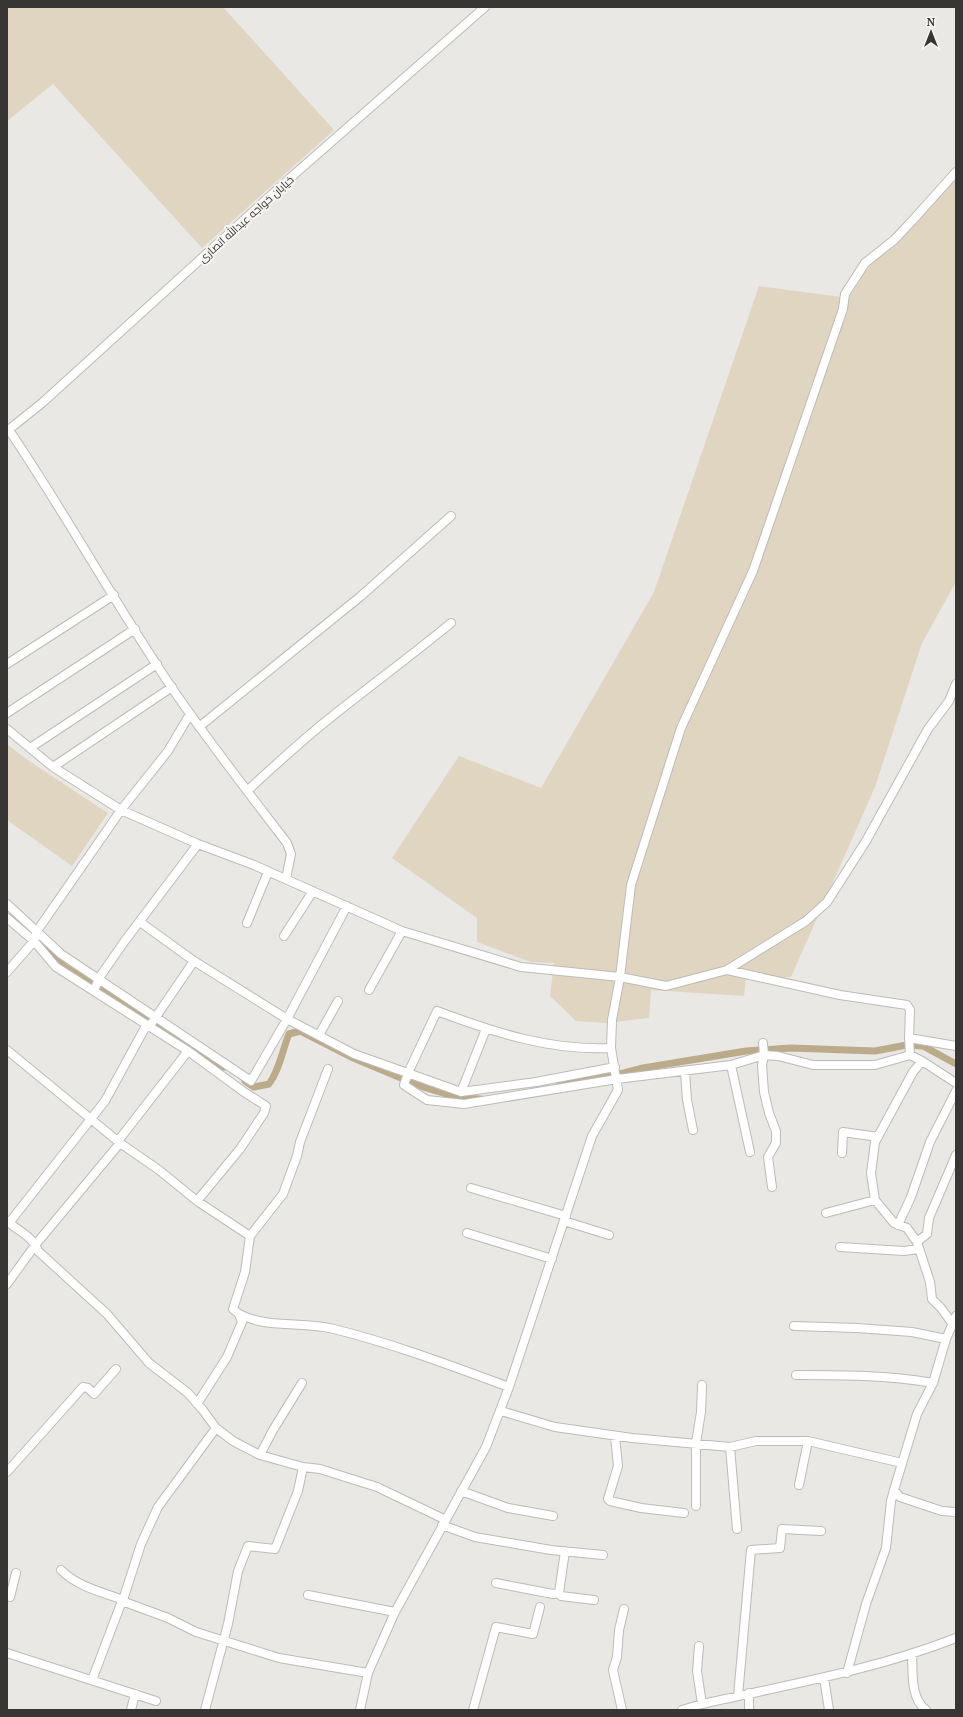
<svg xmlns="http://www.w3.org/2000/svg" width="963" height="1717" viewBox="0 0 963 1717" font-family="'PT Serif',Cairo,serif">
	<rect width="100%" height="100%" fill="#e9e8e5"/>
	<!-- green -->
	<path fill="#e0d5c1" d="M7,7H223L334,130L202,248L53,84L7,121Z
		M956,171V582L922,643L875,787L791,977H746L744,996L651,990L649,1018L606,1023L576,1021L550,996L554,963L531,962L477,942V918L392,858L459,756L541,788L654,592L759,286L849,298L865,271Z
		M7,744L26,759L108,813L72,866L7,820Z"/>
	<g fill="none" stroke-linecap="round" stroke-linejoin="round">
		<!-- canal -->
		<path stroke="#bcab8b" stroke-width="7" d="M39,938L65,967L147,1019L157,1026L224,1067
			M245,1081L254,1087L269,1084C280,1069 282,1051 289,1034L300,1031L351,1057L420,1086L459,1098L481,1099
			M560,1084L624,1073L643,1068L746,1051L791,1048L875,1051L907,1045L923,1046L956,1064"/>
		<defs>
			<path id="minor" d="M9,430C66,514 115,604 172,688C208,741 248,792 287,843L291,854L286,879
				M7,431L42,403L289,179L485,7
				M7,664L114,595
				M7,713L135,629
				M199,727L361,596L451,516
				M7,729L53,767L121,810L198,844L254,865L402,931L521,967L620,977L666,986L727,970L840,995L907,1005L910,1010L909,1038L956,1046
				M30,748L157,664
				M53,767L172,687
				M247,791C274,766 301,741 330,718C370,686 411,656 451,623
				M7,904L61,954L251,1081L287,1019L347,906
				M7,918L34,941L56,967L188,1051L244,1092L266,1106L264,1113L240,1149L197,1201
				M140,922L194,961L287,1019L354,1054L461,1092L536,1082L615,1067
				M247,923L268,872
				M284,936L313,891
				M727,970L806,921L827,902L866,841L928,729L949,701L956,684
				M7,972L34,941L37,931L121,810L168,751L190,714
				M369,990L402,931
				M94,991L99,978L124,942L198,844
				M149,1027L194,961
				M319,1035L338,1001
				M909,1038L910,1055
				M763,1043L764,1055L762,1065L764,1092L769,1113L776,1131V1143L768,1157L772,1187
				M611,1048C550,1051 493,1032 437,1011L408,1073L404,1085L427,1100L464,1104L617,1079L731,1065L764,1055L778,1056L813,1065H875L910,1055L922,1061L956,1083
				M7,1050L120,1143L159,1170L197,1201L250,1236
				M922,1061L913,1072L875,1142L871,1173L875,1200L894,1223L907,1228L917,1242L930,1282L932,1299L941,1308L952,1323
				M731,1065L750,1152
				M685,1071L687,1100L693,1130
				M461,1092L486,1029
				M118,1141L188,1051
				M842,1153L843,1132L878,1137
				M471,1188L566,1216
				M826,1213L875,1200
				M7,1221C18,1231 33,1236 38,1251L107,1314L149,1363L188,1393L202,1409L216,1428L233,1441L260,1455L303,1467L320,1469L377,1487L446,1520
				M564,1221L609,1235
				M9,1223L105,1101L146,1026
				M898,1225L911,1197L930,1142L956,1091
				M467,1233L552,1259
				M917,1242L927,1234L929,1218L956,1155
				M840,1247L904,1251L919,1249
				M7,1284L36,1244L120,1143
				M239,1314C268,1329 302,1321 334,1329C394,1344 452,1366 509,1387
				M794,1326L857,1328L912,1332L946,1339
				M796,1375C842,1375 887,1375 933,1383
				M197,1404L227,1357L242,1322L239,1314L233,1309L245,1272L250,1236L283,1194L297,1156L300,1142L328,1069
				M501,1411L555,1427L632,1438L730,1447L756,1441H808L902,1463
				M615,1436L618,1466L608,1499L610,1501L641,1508L684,1513
				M730,1447L737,1529
				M260,1455L273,1430L302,1383
				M7,1472L83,1387L88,1388L94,1394L116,1369
				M799,1485L808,1441
				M894,1490L900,1497L942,1511L956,1512
				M461,1491L508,1508L553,1516
				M696,1506V1443L701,1412L702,1385
				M442,1525L475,1537L551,1550L603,1555
				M61,1570C78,1587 102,1592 123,1600L122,1601L168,1618L196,1632L279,1658L368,1673
				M496,1583L553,1594L559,1593L561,1596L594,1600
				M559,1593L565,1551
				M7,1595L10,1597L16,1573
				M308,1595L395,1612
				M123,1600L141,1544L158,1507L216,1428
				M699,1646L697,1671L702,1704
				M7,1653L156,1701
				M912,1654C913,1672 910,1698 926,1710
				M847,1673L866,1604L886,1548L891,1501L894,1490L917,1414L933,1383L946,1339L956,1316
				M824,1678L829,1710
				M92,1680L122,1601
				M738,1696L751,1550L780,1548L782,1529L821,1531
				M131,1710L135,1694
				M205,1710L228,1624L238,1571L248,1546L275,1549L298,1491L303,1467
				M360,1710L368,1673L395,1612L486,1447L509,1387L592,1136L618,1090L611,1048L612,1020L620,977L631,885L681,728L753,571L843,309L845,294L865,263L894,240L912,221L956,172
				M473,1710L496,1627L533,1634L540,1607
				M622,1710L613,1670L617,1657L619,1630L624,1609
				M682,1710L702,1704C787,1685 874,1670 956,1638
				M749,1710V1693"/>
		</defs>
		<!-- minor casing -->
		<use href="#minor" stroke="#bcbbb8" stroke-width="10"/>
		<!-- minor -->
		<use href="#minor" stroke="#fff" stroke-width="8"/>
	</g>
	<g text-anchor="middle" stroke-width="4" stroke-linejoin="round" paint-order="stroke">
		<!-- street labels -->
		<g font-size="11" fill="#373635" stroke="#f6f5f2">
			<text transform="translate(246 219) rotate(-42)" y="4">خیابان خواجه عبدالله انصاری</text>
		</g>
	</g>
	<!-- border -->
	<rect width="963" height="1717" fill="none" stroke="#373635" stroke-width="16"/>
	<!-- north arrow -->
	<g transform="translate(931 32)" stroke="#f6f5f2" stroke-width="3" paint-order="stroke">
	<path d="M0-3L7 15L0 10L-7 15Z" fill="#373635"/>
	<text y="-6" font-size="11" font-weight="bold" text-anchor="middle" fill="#373635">N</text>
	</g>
</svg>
